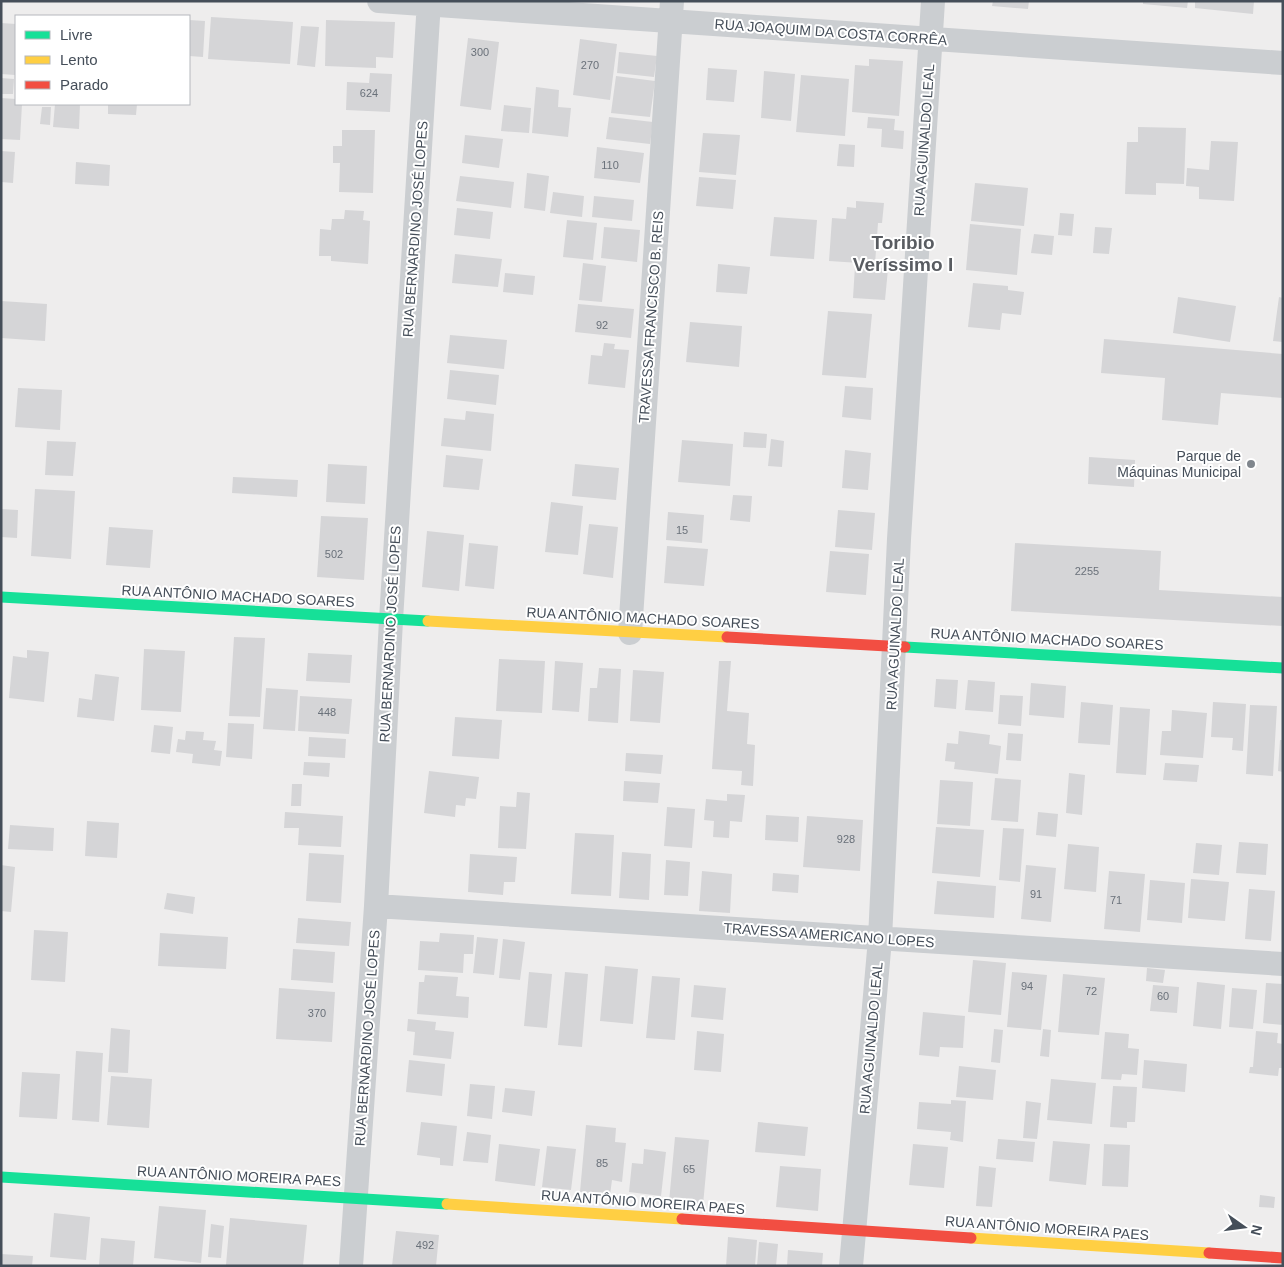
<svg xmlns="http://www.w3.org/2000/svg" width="1284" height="1267" viewBox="0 0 1284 1267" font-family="Arial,sans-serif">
	<rect width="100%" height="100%" fill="#eeeded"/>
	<!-- building -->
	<path fill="#d5d5d7" d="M993,1H1029L1028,9L992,6Z
		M1143,1H1188L1187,8L1143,4Z
		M1195,1H1254L1253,14L1195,8Z
		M211,17L293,22L290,64L208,59Z
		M189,20L205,21L203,57L189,56Z
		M326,20L395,22L393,58L376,57V68L325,66Z
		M1,23L16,24L15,75L1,74Z
		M301,26L319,27L315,67L297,65Z
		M468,38L499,42L491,110L460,106Z
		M580,39L617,44L610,100L573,95Z
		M619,52L657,56L654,77L617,73Z
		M869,59L903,61L899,116L852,112L855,65L869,66Z
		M708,68L737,70L734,102L706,100Z
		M764,71L795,74L791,121L761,118Z
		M370,73L392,74L390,112L346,110L347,82L369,83Z
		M801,75L849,79L845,136L796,132Z
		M616,76L655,81L650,117L611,113Z
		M1,78L14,79L13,94H1Z
		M536,87L559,90L558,107L571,108L568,137L532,133Z
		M1,98L16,99V104H22L20,140L1,139Z
		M55,104H80L79,129L53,127Z
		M108,104H137L136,115L108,114Z
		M504,105L531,108L529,133L501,131Z
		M42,107H51L50,125L40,124Z
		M609,117L653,122L650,144L606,139Z
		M868,117L895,119L894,130L904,131L903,149L881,147L882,129L867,128Z
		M1138,127L1186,128L1184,184L1156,183V195L1125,194L1127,142H1138Z
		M342,130H375L373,193L339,192L340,163H333V146H342Z
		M703,133L740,135L736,175L699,172Z
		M465,135L503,139L499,168L462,163Z
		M1211,141L1238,142L1234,201L1199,199V187L1186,186L1187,168L1209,170Z
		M839,144L855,145L854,167L837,166Z
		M597,147L644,153L640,183L594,178Z
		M1,151L15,152L13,183L1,182Z
		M76,162L110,165L109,186L75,184Z
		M527,173L549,176L545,211L524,208Z
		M460,176L514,182L511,208L456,201Z
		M699,177L736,180L733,209L696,206Z
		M975,183L1028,188L1024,226L971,221Z
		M553,192L584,196L582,217L550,213Z
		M594,196L634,200L632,221L592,217Z
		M856,201L884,203L882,223H878L875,264L829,261L832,218L846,219L847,207L856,208Z
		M457,208L493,212L490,239L454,235Z
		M345,210L364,211L363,220L370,221L368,264L331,261V256H319L320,229L331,230L332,219H344Z
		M1060,213L1074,214L1072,236L1058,235Z
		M774,217L817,220L814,259L770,256Z
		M567,220L597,223L593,260L563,257Z
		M970,224L1021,229L1017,275L966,270Z
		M604,227L640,230L637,262L601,258Z
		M1095,227L1112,228L1109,254L1093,253Z
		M1034,234L1054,236L1052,255L1031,253Z
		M455,254L502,259L498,287L452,283Z
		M583,263L606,266L602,302L579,300Z
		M718,264L750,267L747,294L716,292Z
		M855,266L888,269L885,300L853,298Z
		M505,273L535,276L533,295L503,292Z
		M973,283L1008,286V290L1024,292L1021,315L1002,313L1000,330L968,327Z
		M1178,297L1236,306L1230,342L1173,333Z
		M1279,297L1283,298V342L1273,341Z
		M1,301L47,304L45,341L1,338Z
		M578,304L634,309L631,338L575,332Z
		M828,311L872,314L866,378L822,375Z
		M690,322L742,326L739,367L686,362Z
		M450,335L507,340L504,369L447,363Z
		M1104,339L1283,354V398L1221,393L1218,425L1162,420L1165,378L1101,373Z
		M604,343L615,344L614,349L629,350L625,388L588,384L591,355L602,356Z
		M450,370L499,375L496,405L447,399Z
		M845,386L873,388L871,420L842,417Z
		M18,388L62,390L60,430L15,427Z
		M466,411L494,414L491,451L441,446L444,418L465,420Z
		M744,432L767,434L766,448L743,447Z
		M771,439L784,441L782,467L768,466Z
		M682,440L733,444L730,486L678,482Z
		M47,441L76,442L73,476L45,475Z
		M845,450L871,453L868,490L842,488Z
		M446,455L483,459L479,490L443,487Z
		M1089,457L1135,460L1134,487L1088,484Z
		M328,464L367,466L365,504L326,502Z
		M575,464L619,468L616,500L572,496Z
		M233,477L298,480L297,497L232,493Z
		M35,489L75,491L71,559L31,556Z
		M733,495L752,496L750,522L730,520Z
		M551,502L583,506L578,555L545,552Z
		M1,509L18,510L17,538L1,537Z
		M838,510L875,513L872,550L835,547Z
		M668,512L704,515L702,543L666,540Z
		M321,516L368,518L364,580L317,577Z
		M589,524L618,527L613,578L583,574Z
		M109,527L153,530L150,568L106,565Z
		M427,531L464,535L459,591L422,587Z
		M469,543L498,546L494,589L465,586Z
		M1015,543L1161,551L1159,590L1283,597V626L1011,611Z
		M667,546L708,549L704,586L664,583Z
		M830,551L869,554L866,595L826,592Z
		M234,637L265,638L260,717L229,716Z
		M144,649L185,651L181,712L141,710Z
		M27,650L49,652L44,702L9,698L13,656L27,658Z
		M308,653L352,655L350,683L306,681Z
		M499,659L545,661L542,713L496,711Z
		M555,661L583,663L579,712L552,710Z
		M719,661H731L727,711L749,713L747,744L755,745L753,786L741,785L742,771L712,769Z
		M599,668L621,669L618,723L588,721L590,688H597Z
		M633,670L664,672L660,723L630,721Z
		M95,674L119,677L114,721L77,717L79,698L92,700Z
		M936,679L958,680L956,709L934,707Z
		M968,680L995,682L993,712L965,710Z
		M1031,683L1066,686L1064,718L1029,715Z
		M266,688L298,690L295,731L263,729Z
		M1000,695L1023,696L1021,726L998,724Z
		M300,696L352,699L349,734L298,731Z
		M1081,702L1113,705L1110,745L1078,743Z
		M1213,702L1246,704L1243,751L1232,750L1233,738L1211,737Z
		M1250,705L1277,706L1273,776L1246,774Z
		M1120,707L1150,709L1146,775L1116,773Z
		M1172,710L1207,713L1203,758L1160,755L1162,731H1171Z
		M455,717L502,720L499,759L452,756Z
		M228,723L254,724L252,759L226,757Z
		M154,725L173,727L170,754L151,752Z
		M186,731L204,732L203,740L216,741L214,750L222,751L220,766L192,763L193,754L176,752L178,739L185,740Z
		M959,731L990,735L989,744L1001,746L998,774L954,769L955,762L945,761L947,743L958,744Z
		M1008,733L1023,734L1021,761L1006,760Z
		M309,737L346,739L345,758L308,756Z
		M1280,740H1283V772L1278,771Z
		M626,753L663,755L661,774L625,771Z
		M304,762L330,763L329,777L303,775Z
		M1165,763L1199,765L1197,782L1163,780Z
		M429,771L479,777L476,799L466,798L465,806L456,805L455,817L424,813Z
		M1069,773L1085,775L1082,815L1066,813Z
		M995,778L1021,780L1018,822L991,820Z
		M940,780L973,782L970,826L937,824Z
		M624,781L660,783L658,803L623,801Z
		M292,784H302L301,806H291Z
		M517,792L530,793L526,849L498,848L500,806L516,807Z
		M727,794L745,795L742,822L730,821L729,838L713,837L714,821L704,820L706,799L727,801Z
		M667,807L695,809L692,848L664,846Z
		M285,812L343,816L341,847L298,845L299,828H284Z
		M1038,812L1058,814L1056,837L1036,835Z
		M766,815L799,817L798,842L765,840Z
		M807,816L863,820L860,871L803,867Z
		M87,821L119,823L117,858L85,856Z
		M10,825L54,828L53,851L8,849Z
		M936,827L984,830L980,877L932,873Z
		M1003,828L1024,829L1020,882L999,880Z
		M575,833L614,835L611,896L571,894Z
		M1239,842L1268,844L1266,875L1236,873Z
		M1196,843L1222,845L1219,875L1193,873Z
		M1068,844L1099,847L1096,892L1064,889Z
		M622,852L651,854L649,900L619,898Z
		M309,853L344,855L341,903L306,901Z
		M470,854L517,857L515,882H504L503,895L468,892Z
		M666,860L690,862L688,896L664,895Z
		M1,865L15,867L11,912L1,911Z
		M1026,865L1056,868L1051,922L1021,919Z
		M702,871L732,874L730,913L699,911Z
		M1109,871L1145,874L1140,932L1104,929Z
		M773,873L799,875L798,893L772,891Z
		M1191,879L1229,882L1225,921L1188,918Z
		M1150,880L1185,883L1182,923L1147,920Z
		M937,881L996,886L994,918L934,914Z
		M1249,889L1275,891L1271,941L1245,939Z
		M167,893L195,897L193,914L164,909Z
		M298,918L351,922L349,946L296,943Z
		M34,930L68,932L65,982L31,980Z
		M160,933L228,937L226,969L158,966Z
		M440,933L474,935L473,954H464L463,973L418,970L420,941L439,942Z
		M477,937L498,939L494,975L473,973Z
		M503,939L525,942L520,980L499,978Z
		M293,949L335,952L333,983L291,980Z
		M973,960L1006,963L1001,1015L968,1012Z
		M605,966L638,969L633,1024L600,1021Z
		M1147,968L1165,970L1163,983L1146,981Z
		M529,972L552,974L547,1028L524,1026Z
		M565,972L588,974L582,1047L558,1045Z
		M1012,972L1047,975L1041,1030L1007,1027Z
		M1063,974L1105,978L1099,1035L1058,1032Z
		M425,975L458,977L456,996L469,997L468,1018L417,1014L419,982H424Z
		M652,976L680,978L675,1040L646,1038Z
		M1197,982L1225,985L1221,1029L1193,1026Z
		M1266,983L1283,984V1025L1263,1023Z
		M694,985L726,988L723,1020L691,1017Z
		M1153,985L1179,987L1177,1013L1150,1011Z
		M279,988L335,992L332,1042L276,1039Z
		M1232,988L1257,990L1253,1029L1229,1027Z
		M923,1012L965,1016L963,1048L940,1047L939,1057L919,1055Z
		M408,1019L436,1022L435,1030L454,1032L451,1059L413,1055L415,1032L407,1031Z
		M111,1028L130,1030L128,1073L108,1072Z
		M994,1029L1003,1030L1000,1063L991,1062Z
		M1043,1029L1051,1030L1049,1057L1040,1056Z
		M697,1031L724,1034L721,1072L694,1070Z
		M1256,1031L1278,1033L1277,1043L1283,1044V1068H1279L1278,1076L1249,1073L1250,1067H1253Z
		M1105,1032L1129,1034L1128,1048L1139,1049L1137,1075L1122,1074L1121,1080L1101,1079Z
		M76,1051L103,1053L99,1122L72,1120Z
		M409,1060L445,1064L442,1096L406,1092Z
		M1144,1060L1187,1064L1185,1092L1142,1088Z
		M959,1066L996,1070L993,1100L956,1097Z
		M22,1072L60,1074L57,1119L19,1117Z
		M111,1076L152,1079L149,1128L107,1125Z
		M1051,1079L1096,1083L1092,1124L1047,1120Z
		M470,1084L495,1086L492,1119L467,1116Z
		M1113,1086L1137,1087L1135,1122H1127V1128L1110,1127Z
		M505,1088L535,1091L532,1116L502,1112Z
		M951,1100L966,1101L963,1142L950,1140L951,1132L917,1129L919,1102L951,1104Z
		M1026,1101L1041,1103L1037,1139L1023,1138Z
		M421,1122L457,1126L453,1166L440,1165V1158L417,1155Z
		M758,1122L808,1127L805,1156L755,1152Z
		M586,1125L616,1128L615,1142L626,1143L622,1182L612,1180L610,1195L580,1192Z
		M467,1132L491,1135L488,1163L463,1161Z
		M675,1137L709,1140L703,1205L669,1202Z
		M998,1139L1035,1142L1033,1162L996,1159Z
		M1053,1141L1090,1144L1086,1185L1049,1181Z
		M499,1144L540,1149L535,1186L495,1181Z
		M913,1144L948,1147L944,1188L909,1185Z
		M1104,1144L1130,1145L1128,1187L1102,1186Z
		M547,1146L576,1149L571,1190L542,1187Z
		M644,1149L666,1152L661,1196L629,1192L632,1163L643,1164Z
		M780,1166L821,1169L818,1211L776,1207Z
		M979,1166L996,1168L992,1207L976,1206Z
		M1260,1195L1275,1197L1274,1208L1259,1207Z
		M159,1206L206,1210L201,1263L154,1258Z
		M54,1213L90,1217L86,1260L50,1257Z
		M230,1218L307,1225L303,1266L226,1265Z
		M211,1224L224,1226L221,1258L208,1257Z
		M396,1231L439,1235L436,1266H392Z
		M728,1237L757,1240L755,1266H726Z
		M101,1238L135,1241L133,1266H99Z
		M759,1242L778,1244L776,1266H757Z
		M788,1250L823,1253L822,1266H787Z
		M1,1254L33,1256L32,1266H1Z"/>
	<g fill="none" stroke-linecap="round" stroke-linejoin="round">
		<!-- street -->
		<path stroke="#cbced1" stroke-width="24" d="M379,1L1283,63
			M630,633L672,1
			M376,906L1283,964
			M351,1266L376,906L391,620L429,1
			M851,1266L880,939L899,539L933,1"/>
		<!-- fast -->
		<path stroke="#16e098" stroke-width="11" d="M1,597L428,621
			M905,647L1283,668
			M1,1177L447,1204"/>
		<!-- slow -->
		<path stroke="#ffcf43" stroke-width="11" d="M428,621L727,637
			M447,1204L682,1219
			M971,1238L1209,1253"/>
		<!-- jam -->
		<path stroke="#f24e42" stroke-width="11" d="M727,637L905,647
			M682,1219L971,1238
			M1209,1253L1283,1258"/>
	</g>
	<!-- markers -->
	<circle fill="#80868d" stroke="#fff" stroke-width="2" cx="1251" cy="464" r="5"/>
	<g text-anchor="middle" stroke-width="4" stroke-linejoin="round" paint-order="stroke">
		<!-- number labels -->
		<g font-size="11" fill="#6a717a">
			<text x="480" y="56">300</text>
			<text x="590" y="69">270</text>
			<text x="369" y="97">624</text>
			<text x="610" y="169">110</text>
			<text x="602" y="329">92</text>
			<text x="682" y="534">15</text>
			<text x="334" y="558">502</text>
			<text x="1087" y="575">2255</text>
			<text x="327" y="716">448</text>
			<text x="846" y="843">928</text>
			<text x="1036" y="898">91</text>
			<text x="1116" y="904">71</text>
			<text x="1027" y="990">94</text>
			<text x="1091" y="995">72</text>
			<text x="1163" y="1000">60</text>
			<text x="317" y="1017">370</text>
			<text x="602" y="1167">85</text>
			<text x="689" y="1173">65</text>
			<text x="425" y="1249">492</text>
		</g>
		<!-- street labels -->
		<g font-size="14" fill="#454e59" stroke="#fff">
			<text transform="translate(831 32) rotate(4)" y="5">RUA JOAQUIM DA COSTA CORRÊA</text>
			<text transform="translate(924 140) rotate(-86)" y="5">RUA AGUINALDO LEAL</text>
			<text transform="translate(415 229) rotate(-86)" y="5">RUA BERNARDINO JOSÉ LOPES</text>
			<text transform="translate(651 317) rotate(-86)" y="5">TRAVESSA FRANCISCO B. REIS</text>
			<text transform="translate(238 596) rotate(3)" y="5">RUA ANTÔNIO MACHADO SOARES</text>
			<text transform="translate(643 618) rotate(3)" y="5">RUA ANTÔNIO MACHADO SOARES</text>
			<text transform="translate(390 634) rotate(-87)" y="5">RUA BERNARDINO JOSÉ LOPES</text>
			<text transform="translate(895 634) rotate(-87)" y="5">RUA AGUINALDO LEAL</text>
			<text transform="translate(1047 639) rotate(3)" y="5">RUA ANTÔNIO MACHADO SOARES</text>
			<text transform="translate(829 935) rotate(4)" y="5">TRAVESSA AMERICANO LOPES</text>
			<text transform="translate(367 1038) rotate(-86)" y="5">RUA BERNARDINO JOSÉ LOPES</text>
			<text transform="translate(871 1038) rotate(-85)" y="5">RUA AGUINALDO LEAL</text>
			<text transform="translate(239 1176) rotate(3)" y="5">RUA ANTÔNIO MOREIRA PAES</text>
			<text transform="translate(643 1202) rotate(4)" y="5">RUA ANTÔNIO MOREIRA PAES</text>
			<text transform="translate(1047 1228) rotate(4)" y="5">RUA ANTÔNIO MOREIRA PAES</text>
		</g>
		<!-- poi labels -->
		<g font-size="14" fill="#454e59" stroke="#fff" text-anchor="end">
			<text x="1241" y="461">Parque de<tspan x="1241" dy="16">Máquinas Municipal</tspan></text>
		</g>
		<!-- district labels -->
		<g font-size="19" font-weight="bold" fill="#595c61" stroke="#fff">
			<text x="903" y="249">Toribio<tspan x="903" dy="22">Veríssimo I</tspan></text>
		</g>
	</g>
	<!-- border -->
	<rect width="1284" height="1267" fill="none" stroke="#454e59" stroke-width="5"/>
	<!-- legend -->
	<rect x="15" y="15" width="175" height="90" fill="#ffffff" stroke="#b5b8bd"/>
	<rect x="25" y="31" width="25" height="8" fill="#16e098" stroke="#b5b8bd"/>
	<text x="60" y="40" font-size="15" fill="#454e59">Livre</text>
	<rect x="25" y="56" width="25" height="8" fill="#ffcf43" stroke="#b5b8bd"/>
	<text x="60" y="65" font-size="15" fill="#454e59">Lento</text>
	<rect x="25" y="81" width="25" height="8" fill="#f24e42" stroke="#b5b8bd"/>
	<text x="60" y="90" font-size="15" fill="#454e59">Parado</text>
	<!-- north arrow -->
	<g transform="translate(1244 1227) rotate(104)" stroke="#ffffff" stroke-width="4" paint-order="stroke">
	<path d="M0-4L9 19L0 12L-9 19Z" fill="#454e59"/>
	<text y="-8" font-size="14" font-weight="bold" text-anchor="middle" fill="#454e59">N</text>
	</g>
</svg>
